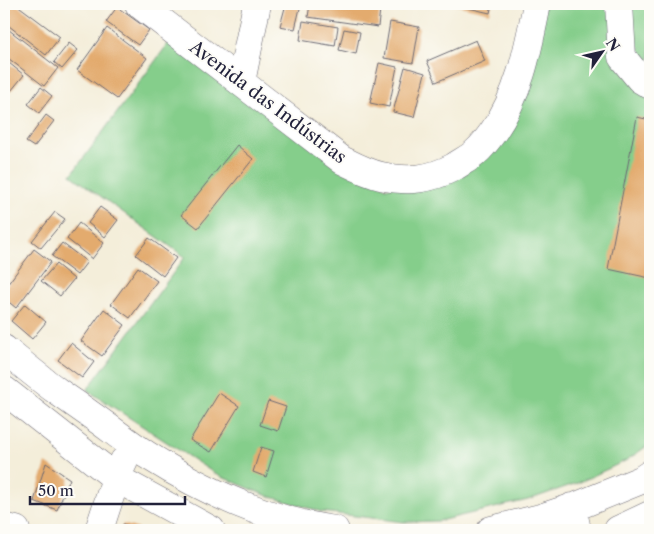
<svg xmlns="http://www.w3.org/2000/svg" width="654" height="534" viewBox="0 0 654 534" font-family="'Libre Caslon Text',serif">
	<rect width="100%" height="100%" fill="#fdfcf7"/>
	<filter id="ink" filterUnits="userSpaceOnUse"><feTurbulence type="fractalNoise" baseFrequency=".02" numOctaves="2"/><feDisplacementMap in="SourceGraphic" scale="10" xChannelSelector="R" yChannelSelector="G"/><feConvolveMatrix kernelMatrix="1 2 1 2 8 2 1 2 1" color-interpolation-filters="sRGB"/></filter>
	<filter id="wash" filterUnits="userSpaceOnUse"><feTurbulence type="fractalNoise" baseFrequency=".0096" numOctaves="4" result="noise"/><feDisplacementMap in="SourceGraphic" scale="20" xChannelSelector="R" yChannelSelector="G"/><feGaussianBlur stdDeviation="1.12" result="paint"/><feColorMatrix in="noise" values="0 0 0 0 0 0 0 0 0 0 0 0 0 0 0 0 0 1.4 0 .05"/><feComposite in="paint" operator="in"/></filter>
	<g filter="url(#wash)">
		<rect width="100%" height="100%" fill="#f4eeda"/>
		<!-- green -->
		<path fill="#85ce8b" stroke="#547863" d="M544,4H650V444L627,460L580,482L528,500L439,521L404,522L322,512L268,496L217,475L87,390L185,257L71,175L173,37L386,188L493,150Z"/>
		<g id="blocks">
			<!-- building -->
			<path fill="#e3ab6e" d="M4,4H16L60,37L46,55L4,22Z
				M286,4H301L295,29L280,26Z
				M310,4H343L380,9L378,27L308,17Z
				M451,4H492L490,13Z
				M117,7L149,30L138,45L106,22Z
				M303,21L338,27L335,46L300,40Z
				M390,22L419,27L413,63L384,58Z
				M4,26L58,68L44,86L4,55Z
				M107,28L147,58L117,99L77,70Z
				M344,29L360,32L356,54L339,50Z
				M476,40L485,61L436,82L427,61Z
				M69,43L78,50L62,69L54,62Z
				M4,59L24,75L11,91L4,85Z
				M379,63L397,67L389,107L370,103Z
				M405,67L425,73L414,117L393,112Z
				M41,87L52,96L39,113L28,104Z
				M46,115L54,121L34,147L26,142Z
				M637,117L650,120V278L608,269Z
				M237,145L253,159L198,228L181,215Z
				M100,207L118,220L105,237L88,223Z
				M55,212L65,219L41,248L32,241Z
				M79,223L104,243L92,259L67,239Z
				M149,238L176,258L163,276L136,255Z
				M62,243L87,262L77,275L52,256Z
				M34,249L51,262L16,308L4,298V289Z
				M56,264L74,279L60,296L41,281Z
				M138,267L157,281L130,318L111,304Z
				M25,304L46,322L32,339L11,321Z
				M104,309L125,325L102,356L81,341Z
				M71,343L94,362L82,378L58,360Z
				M219,393L239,406L211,452L190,440Z
				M268,401L286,407L278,431L260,425Z
				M261,447L274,451L266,477L253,472Z
				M46,463L70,479L57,510L34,501Z
				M123,524L142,530H121Z"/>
		</g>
	</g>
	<g filter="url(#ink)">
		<use href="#blocks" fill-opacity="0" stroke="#6c6973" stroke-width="1"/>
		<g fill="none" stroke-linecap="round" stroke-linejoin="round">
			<defs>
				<path id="minor" d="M139,4L342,160C354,166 367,173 381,176C408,182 429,180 454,167C461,162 470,158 476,152C483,146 488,139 493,132C520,94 528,49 537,4
					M619,4L622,57L640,79L650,85
					M241,82L257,4
					M4,349C21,363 39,378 57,391C68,399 80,407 91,415C110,428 128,443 147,455C204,491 268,521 335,530
					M4,390L116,478L211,530
					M572,507L577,530
					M4,527L16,530
					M99,530L116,478L124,461
					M491,530L540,518L577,506L641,480L650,474
					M618,530L650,515"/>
			</defs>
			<!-- minor casing -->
			<use href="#minor" stroke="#6c6973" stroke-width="29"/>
			<!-- minor -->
			<use href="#minor" stroke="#fff" stroke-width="28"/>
		</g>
	</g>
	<g text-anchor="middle" stroke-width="4" stroke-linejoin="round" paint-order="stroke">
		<!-- street labels -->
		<g font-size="18" fill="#22223b" stroke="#fdfcf7">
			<text transform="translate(268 102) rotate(37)" y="6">Avenida das Indústrias</text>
		</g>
	</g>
	<!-- margin -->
	<rect width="654" height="534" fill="none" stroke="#fdfcf7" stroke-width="20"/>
	<!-- north arrow -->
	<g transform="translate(602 52) rotate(56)" stroke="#fdfcf7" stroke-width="4" paint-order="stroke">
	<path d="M0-4L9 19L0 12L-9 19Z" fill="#22223b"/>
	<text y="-8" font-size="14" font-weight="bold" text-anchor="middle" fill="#22223b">N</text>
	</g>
	<!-- scale -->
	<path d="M30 496v8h155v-8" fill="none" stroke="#22223b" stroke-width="2.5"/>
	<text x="38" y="496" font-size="15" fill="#22223b" stroke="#fdfcf7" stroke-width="4" paint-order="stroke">50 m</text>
</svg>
